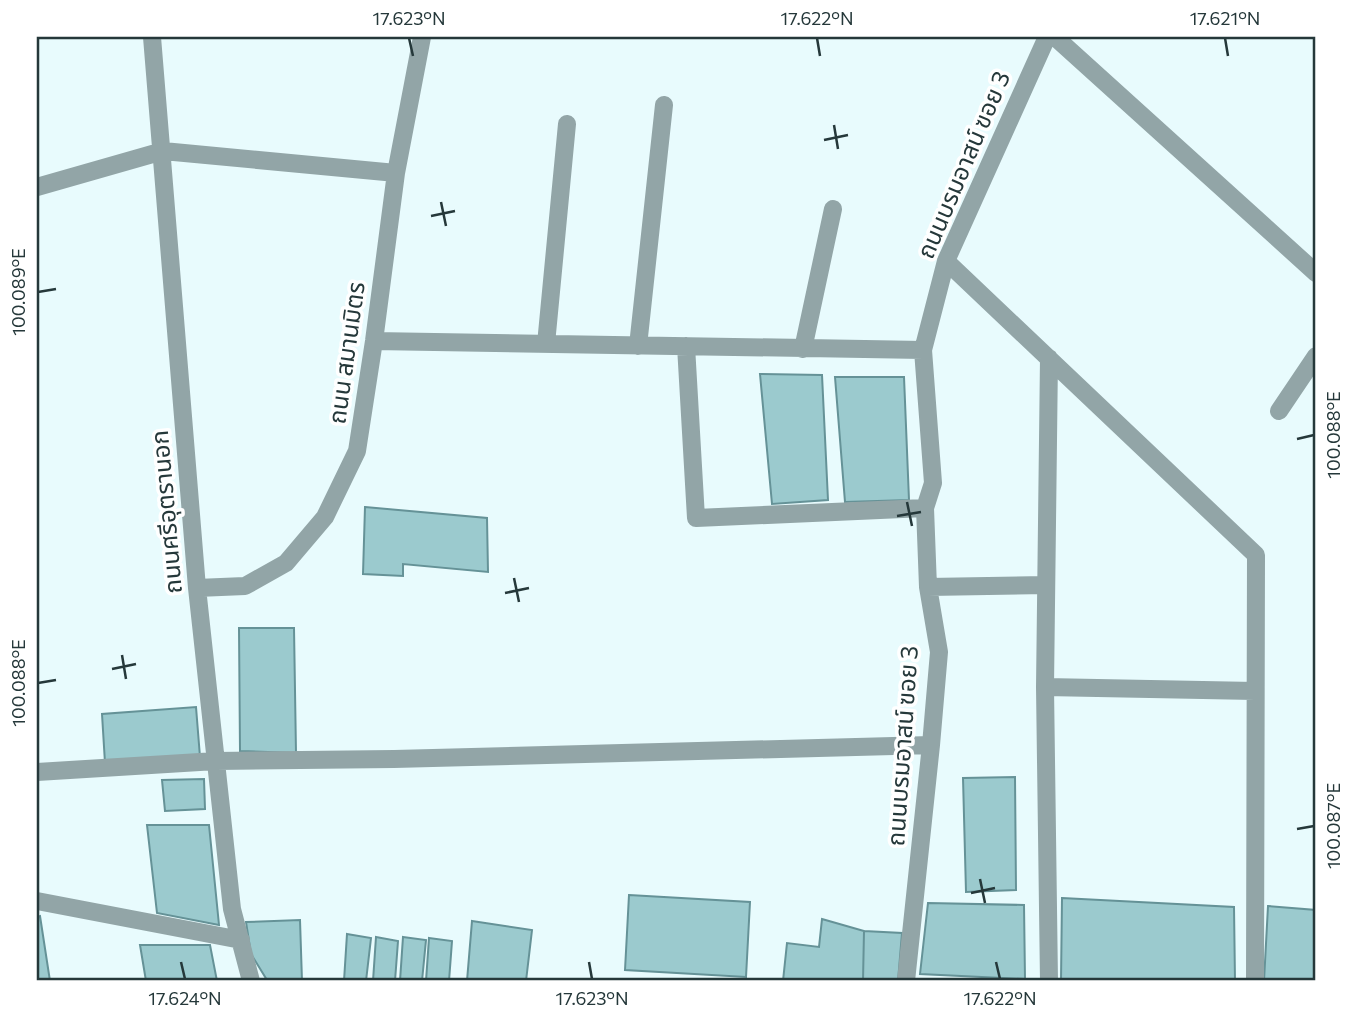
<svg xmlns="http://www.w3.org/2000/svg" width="1353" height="1018" viewBox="0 0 1353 1018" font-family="Commissioner,'Noto Sans Thai',sans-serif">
	<rect width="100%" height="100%" fill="#e8fbfd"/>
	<!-- building -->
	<path fill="#9bcace" stroke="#659297" stroke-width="2" d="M760,374L822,375L828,500L772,504Z
		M835,377H904L909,500L845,502Z
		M365,507L487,518L488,572L403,564V576L363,574Z
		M239,628H294L296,753L240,751Z
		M196,707L200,757L105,763L102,714Z
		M1015,777L1016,890L966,892L963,778Z
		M204,779L205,809L165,811L162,780Z
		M147,825H209L219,925L157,913Z
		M629,895L750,902L746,977L625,970Z
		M1062,898L1234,907L1235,981H1061Z
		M928,903L1024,905L1025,979L920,974Z
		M1268,906L1316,910V981H1264Z
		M40,916L50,981H37V917Z
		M822,919L864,931L863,981H783L787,943L819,947Z
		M300,920L302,981H272L267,980L251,954L246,922Z
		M472,921L532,930L526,981H467Z
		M864,931L902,933L898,981H863Z
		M347,934L371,938L366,981H344Z
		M376,937L398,941L395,981H373Z
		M403,937L426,940L422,981H400Z
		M429,938L452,941L449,981H426Z
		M140,945H210L217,981H146Z"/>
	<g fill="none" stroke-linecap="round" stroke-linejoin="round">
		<!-- minor -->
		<path stroke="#92a5a7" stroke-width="18" d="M152,37L197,588L232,909L251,981
			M1055,37L1316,273
			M37,187L163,151L396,173
			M946,261L1256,555L1255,981
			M374,341L923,350
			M546,344L567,124
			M638,346L664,105
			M686,346L696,518L925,508
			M803,349L833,209
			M1049,358L1045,687L1049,981
			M1279,411L1316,356
			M928,587L1046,585
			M197,588L245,586L286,563L325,517L357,451L374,341L396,173L422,37
			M1045,687L1255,691
			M37,772L216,761L394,759L931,745
			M37,901L241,940
			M906,981L931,745L939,652L928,587L925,508L933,483L923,350L946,261L1047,37"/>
	</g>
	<!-- ticks -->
	<path fill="none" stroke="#25383a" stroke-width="2.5" d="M409,38L413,56M817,38L820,56M1225,38L1228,56M834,125L838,149M824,140L848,135M441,202L446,226M431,216L455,211M38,292L56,289M1297,439L1314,435M907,502L912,526M897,516L921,512M514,578L519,602M505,593L529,588M122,655L126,679M112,669L136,664M38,683L56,680M1297,829L1314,826M980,879L985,903M971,893L995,888M181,962L185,979M589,962L592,979M996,962L1000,979"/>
	<g text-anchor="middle" stroke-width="7" stroke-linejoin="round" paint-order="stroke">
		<!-- street labels -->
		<g font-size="24" fill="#25383a" stroke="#fff">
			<text transform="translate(964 165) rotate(-67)" y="8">ถนนบรมอาสน์ ฃอย 3</text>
			<text transform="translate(347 353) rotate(-82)" y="8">ถนน สมานมิตร</text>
			<text transform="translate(167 512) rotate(-95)" y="8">ถนนศรีอุตรานอก</text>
			<text transform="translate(903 746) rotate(-86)" y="8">ถนนบรมอาสน์ ฃอย 3</text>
		</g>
	</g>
	<!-- border -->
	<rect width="1353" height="1018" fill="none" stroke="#ffffff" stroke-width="77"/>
	<rect x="38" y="38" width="1276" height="941" fill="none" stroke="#25383a" stroke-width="2.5"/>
	<g font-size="18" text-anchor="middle" fill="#25383a">
		<text x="409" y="25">17.623°N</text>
		<text x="817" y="25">17.622°N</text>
		<text x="1225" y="25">17.621°N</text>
		<text transform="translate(19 292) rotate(-90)" y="6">100.089°E</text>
		<text transform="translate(1334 435) rotate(-90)" y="6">100.088°E</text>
		<text transform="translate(19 683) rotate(-90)" y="6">100.088°E</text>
		<text transform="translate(1334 826) rotate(-90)" y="6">100.087°E</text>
		<text x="185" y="1005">17.624°N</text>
		<text x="592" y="1005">17.623°N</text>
		<text x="1000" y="1005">17.622°N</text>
	</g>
</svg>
